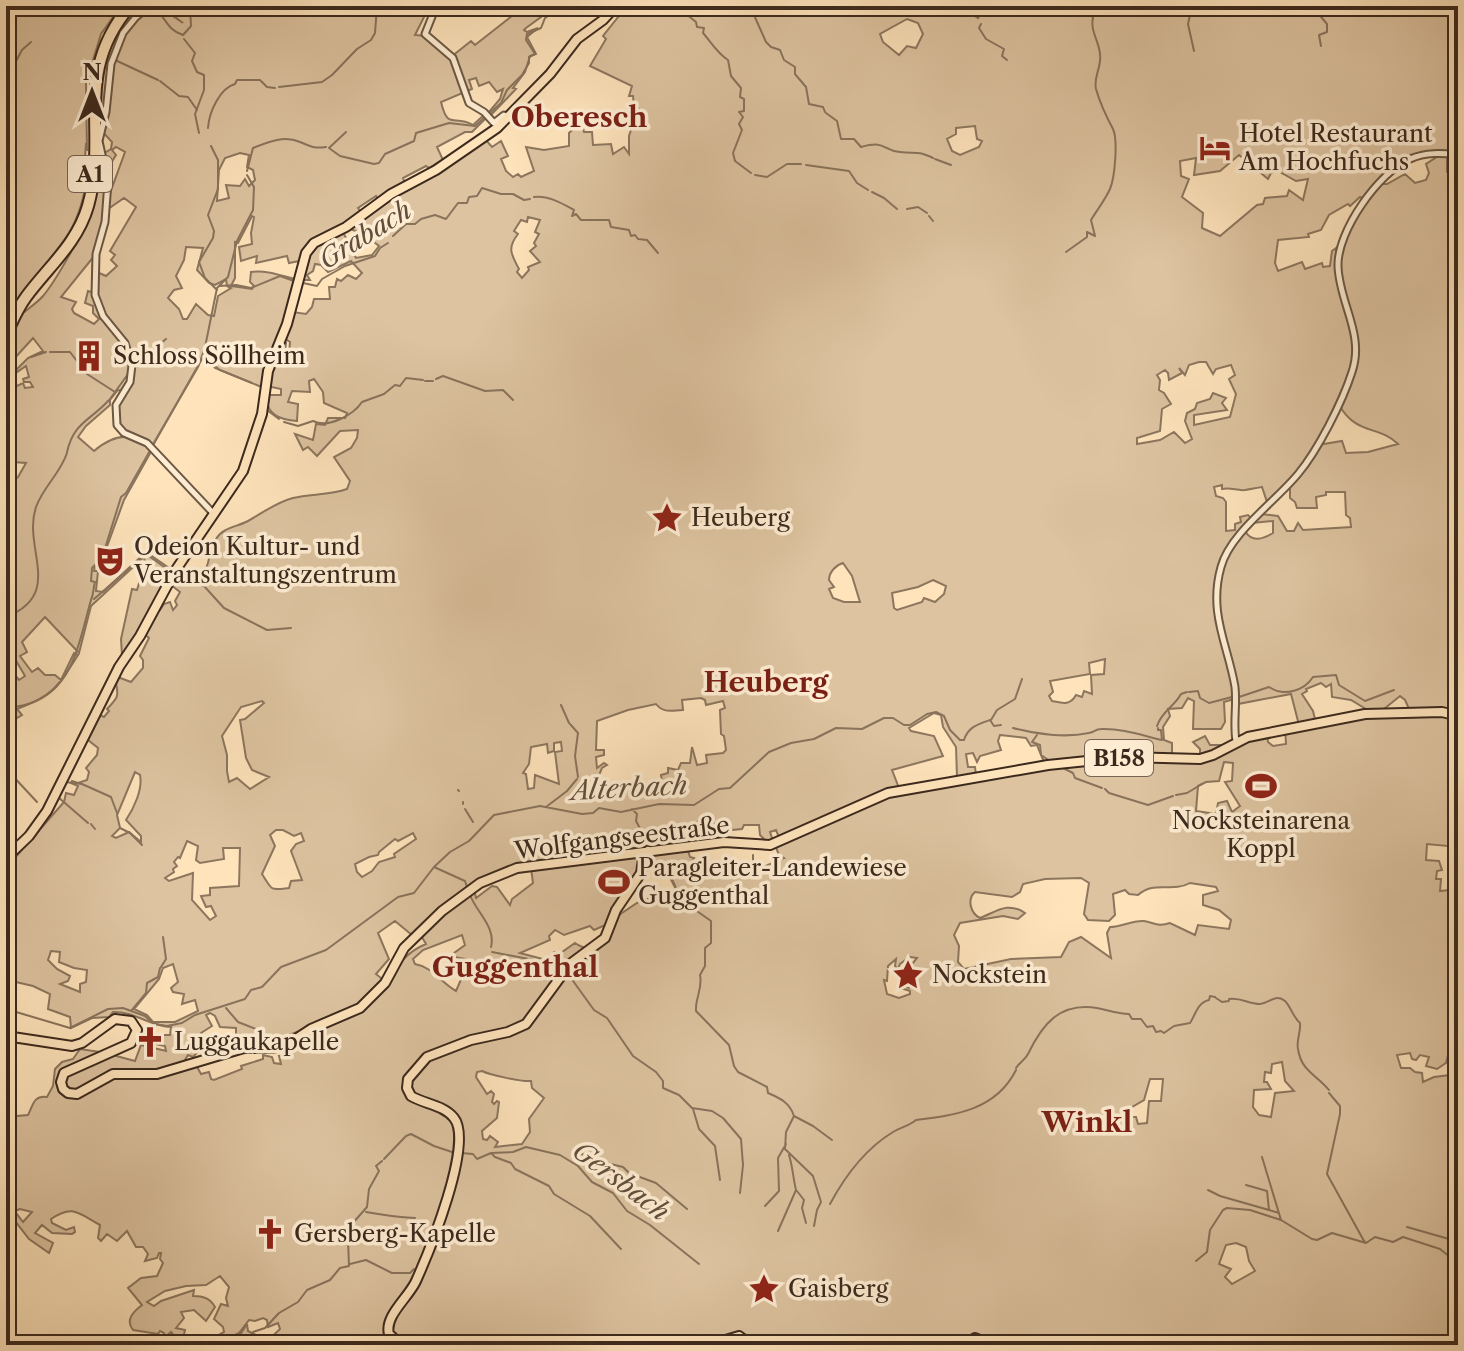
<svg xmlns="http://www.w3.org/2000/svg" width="1464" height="1351" viewBox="0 0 1464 1351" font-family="'Libre Caslon Text',serif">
	<rect width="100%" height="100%" fill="#fee3bb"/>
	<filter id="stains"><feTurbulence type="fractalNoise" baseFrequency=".0025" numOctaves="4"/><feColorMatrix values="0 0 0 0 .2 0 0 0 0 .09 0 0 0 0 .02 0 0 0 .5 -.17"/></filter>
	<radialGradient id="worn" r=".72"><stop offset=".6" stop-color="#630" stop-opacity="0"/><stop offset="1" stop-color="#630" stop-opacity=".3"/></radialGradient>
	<!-- green -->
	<path fill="#ddc3a0" stroke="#8c765e" stroke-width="2" fill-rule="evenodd" d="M27,6H121L101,34L86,83L87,151L86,143L85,158L88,157L85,170L88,172C85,194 80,215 69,233C50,264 21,287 6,321V11Z
		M133,6H149L148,10L158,6L183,23L170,13L171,6H419L418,9L426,13L415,35L426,36L451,57L471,41L475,45L517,12L514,6H579L565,7L554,15L548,12L526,28L524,30L527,32L538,28L527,37L536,54L530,56L525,72L513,88L516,89L490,116L488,113L500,99L503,89L497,92L489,82L479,86L476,78L469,80L472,89L441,102C448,131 454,114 473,125L485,114L487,117L472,132H465L437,147L443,160L429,168L426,166L403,178L405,183L378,200L376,196L358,208L362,213L355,218L310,243L299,261L289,263L287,256L256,263L257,256L241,261L239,247L252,244L251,233L254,217L252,216L238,243L235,242V278L231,286L252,289L254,286L250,282L251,272C267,270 279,275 295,279C292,318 271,350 264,388L215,368L207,357L209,349L206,345L198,367L152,446C142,436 123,437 117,423C106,397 146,388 127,347C124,339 119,332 113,329C127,348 137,369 124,391L118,390L110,400V405L86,426L78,437L94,451C113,435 133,429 152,450L124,500L102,560L95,565L94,571H98L96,591L103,592L146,552L172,570V573L143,629L124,657L122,655L121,639L132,589L137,590L145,563L144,557L91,606L79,653L45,617L22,642L27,652L20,656L32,672L38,668L45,675H55L61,680L74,653L78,655C59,686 51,697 17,709L22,715L7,724L6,664L19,680L25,676L15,659H6V618L10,610L6,596L9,582L6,579V486L18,477L26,463L13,462L6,470V391L23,383L25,388L33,387L30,382H24L23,379L29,377L26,366L17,372L15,371L28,358L43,351L33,338L13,360L11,371L6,374C6,353 4,332 20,316C27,309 36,304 43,296C55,282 82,235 88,216C114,141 72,76 133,6ZM101,130L112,142L111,149L103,154L108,168L116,155L112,150L116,147L125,152L109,196L108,209L124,198L136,207L110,251L115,255L111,260L117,266L106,276L97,272L95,293L88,291L85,303L93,306V313L99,319L94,324L74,313L72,309L76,302L61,297L95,255L103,225L107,174L99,149ZM240,153L249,155L247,167L253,170L255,180L249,186L245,179L240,186L226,185L229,198L217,201L219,170L225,158ZM186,247L203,248L197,270L209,283L215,285L226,279L227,286L231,288L218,296L214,316L208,315L196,304L187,319H183L179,309L168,298L174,290L182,288L176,276L184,260Z
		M627,6L631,8L673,6L688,13L691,6H707L711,10L715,6H970L966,10L978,18L986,6H1458V154C1405,149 1397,161 1366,200L1360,197L1350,206L1348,204L1329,215L1321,230L1308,234L1309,237L1278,240L1275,263L1278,271L1302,262L1305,269L1322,263L1323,267L1330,266L1332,251L1336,248V275L1354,333L1352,368L1315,449L1297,473L1268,505L1262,487C1256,488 1251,489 1245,490C1237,491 1231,487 1222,489V485L1214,487L1216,496L1223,498L1226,502V531L1235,530V524L1241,522L1240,517L1248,515L1253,520C1244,531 1232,541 1225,554C1201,601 1230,650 1234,699L1224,702L1225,722L1221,729H1193L1194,701L1188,698L1182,708L1168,709L1170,716L1163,727L1164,740L1172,743V757H1200V749L1193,742L1205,736L1210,745H1222L1216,749L1222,753L1238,742L1267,734L1268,742L1273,746L1286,744L1285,727L1299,725L1291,694L1238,704C1230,642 1194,586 1245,531C1252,543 1263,539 1273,533V521L1252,523L1261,514L1278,516L1287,531H1294L1298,523L1303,530L1351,527L1350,518L1346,515L1345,492H1326V495L1316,497L1317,508H1297L1295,502L1290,498V489L1287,487L1318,445L1342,441L1346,453L1368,452L1398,444C1379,425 1357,436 1339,405C1344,385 1357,369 1357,346C1356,326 1348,305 1342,286C1330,244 1358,213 1381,184H1387L1405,174L1415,183L1426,180L1429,173L1426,164L1440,155L1458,157V163L1457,159H1447V172L1458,179V296L1456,307H1449L1451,331H1458V820L1454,821L1458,847L1427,844L1426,860L1439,861L1442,870L1437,871L1436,879H1441L1440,891L1458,889V1029H1455L1446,1063L1437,1069L1426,1066L1429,1057L1420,1055L1416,1060L1412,1059L1410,1053L1397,1055L1401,1068H1410L1415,1072L1422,1073L1423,1082L1434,1077L1450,1075L1458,1064V1345H1425L1414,1340L1413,1345H1354L1349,1337L1344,1341L1345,1345H263L280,1329L278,1323L268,1327L267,1320L263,1318L255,1321L249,1320L239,1333L227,1339L240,1335L247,1324L248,1331L256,1335L250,1345H208L211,1342L224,1344L228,1341L222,1343L213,1341V1338L224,1332L223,1327L214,1319L221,1304L228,1306L226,1298L229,1287L220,1276L206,1285L186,1286L165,1291L147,1302L154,1306L161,1301L194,1290L193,1296C203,1296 210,1298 215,1307L206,1321L194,1310L181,1312L184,1318L176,1328L185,1330L184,1334L188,1337L184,1341L195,1345H182L171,1332L165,1337L164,1333L160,1331L158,1334L133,1330C125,1320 133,1312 142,1305L128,1288L141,1278L157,1276L163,1263L160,1259L161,1253H159L157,1258L145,1261L148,1254L143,1247H136L127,1231L117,1241L107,1234L101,1241L98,1238L100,1225C78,1213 73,1204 51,1219L52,1223L66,1230L74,1227L75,1232L72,1234L52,1233L42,1225L35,1233L53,1243L49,1253L29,1239L12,1217L16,1213L23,1222L32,1212L20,1209L6,1214V1117L28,1115C33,1106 33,1095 47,1097L53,1086L55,1069L62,1062L73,1059L80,1049L107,1053L62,1073L60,1086L70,1096L78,1095L102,1080L115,1075L150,1076L196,1065L201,1074L209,1072L211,1079L214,1080L242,1069L241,1066L263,1059V1055L272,1057L274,1063L281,1064L279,1056L293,1055L290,1042L303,1030L271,1041L263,1046L248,1045L246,1040L236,1035V1028L220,1027L215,1016L210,1013L206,1015L212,1026L201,1033L207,1042L193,1057L188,1055L185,1060L195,1063L154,1074L114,1072L75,1093L66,1090L62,1082L65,1074L109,1054L135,1061L141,1045L166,1051L165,1046L147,1042L143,1035H170L171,1027C149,1026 134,1011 113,1012L109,1017L92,1018L71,1028L70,1017L48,1009L50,994L33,986L7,980L6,868L64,802L66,793L74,795L78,786L71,783L72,781L78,783L87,780L89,772L86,768L97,755L98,748L88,740L100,715L104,717L109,711L107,709C122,694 117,695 115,676L131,682L143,668V660L140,656L149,638L143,633L158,602L155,613L160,610L164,604L170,602L173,610L177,605L175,601L180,592L171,585L166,590L175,575L182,579L186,574L195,583C215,563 205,555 216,539C223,527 237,527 248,521C262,513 277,502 293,498C311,494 330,495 347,489L350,481L334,457L351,448L357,438L358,430L340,431L317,456L308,447L303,450L295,434L313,440L316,424L325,425L328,418H345L347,413L324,403L323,392L314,379L309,381L310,392L292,391L288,402L298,404L297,421C281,420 265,415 267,395H281V389L267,386L268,380L283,342L286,343L285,351L289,354L290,342L284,338L293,312L306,314L312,307L314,299H330L329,287H335L337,279L341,281L348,275L356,279L362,273L351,261L328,272L321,265L315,264L313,271L307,275L310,280H302L301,277C308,247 317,244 343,232L356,258L372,255L379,246L365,235L348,228L388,198L431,174L456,155L485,139L492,147L501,141L508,156L501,159L506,171L513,177L518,174L521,177L534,171L526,147L544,150L569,146V133L573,129L583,128L584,132H592L593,145L611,144L613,154L624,147L629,154V136L635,118L628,114L640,116L643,111L634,106L633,96H629L632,86L590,66L606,39L603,36ZM907,19L918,23L923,34L916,48L907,46L899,55L883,42L880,34ZM975,126L977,139L982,141L979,147L960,155L952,151L947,139L956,134V128ZM1239,155L1268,179L1271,173L1278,171L1296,181L1308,179L1303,200L1289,190L1287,196L1265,198L1263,204L1257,205L1220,236L1202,228L1203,213L1182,197L1189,179L1181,176L1180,161L1196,158L1194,175L1220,171ZM528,217L540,220L535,232L539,234L534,243L536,246L530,251L540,262L528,267L529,270L522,278L517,272L519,269C511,254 507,248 518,234L514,231L521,220L527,222ZM1199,362H1206L1213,374L1216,369L1231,365L1235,375L1229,379L1236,394L1230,417L1194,425V415L1227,410L1222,403L1226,398L1213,393L1210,399L1197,403L1195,409L1187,413L1185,421L1192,439L1185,443L1174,432L1160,440L1137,444V438L1160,431L1162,409L1171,404L1164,393L1159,390L1160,380L1157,375L1165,370L1168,373L1169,380L1182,373L1179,368L1185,375L1189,365ZM843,563L852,576L860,602H844L833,598L829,589L834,587L829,580C829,572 836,565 843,563ZM933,580L946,586L944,594L935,602L924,598L922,602L897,610L894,608L892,593L918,587ZM1105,659L1104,674L1091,675L1092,694L1084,691L1082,697L1076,695C1070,706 1062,703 1052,701L1049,696L1053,692L1050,681L1090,674L1089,663ZM1321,683L1326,687L1331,684L1332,697L1351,700L1366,709H1384L1400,696L1405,700L1411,713C1379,715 1347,716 1316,723L1313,711L1302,694L1307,691L1306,689ZM701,698L705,700L706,705L723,701L725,708L720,710L721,734L724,736L726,750L723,753L706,755L707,763L697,765L692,747L690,763H681L678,770L668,768V773L661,775L662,781L627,786L626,789L603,790L598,778L602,768L607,765L604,763L597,768L596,757L604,755V750H596L597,721L628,710L656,704C664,714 673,710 683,710L682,700ZM262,701L264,703L245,719L240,720L246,758L252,770L269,777L250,789L237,778L229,782L227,771V755L222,736L241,707ZM934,713L941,715L943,727L956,747L957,777L899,788L892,770L943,756L934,736L911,731L909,728ZM1000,735L1026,738L1031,746L1037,745L1044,762L976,775L975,767H968L966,754L973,753L977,762L980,756L1001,750L998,741ZM561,742L562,751L555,752L559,784L535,775L534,788L528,789L526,774L523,773L529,764L531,747L547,744L548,753L554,751V743ZM1224,762L1233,763L1232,781L1225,782L1240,806L1232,812L1227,801L1218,803L1216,814L1196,811L1198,786L1206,782L1219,781ZM135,772L140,775C143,789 134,808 126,820L141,836V842L129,832L116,838L112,836L120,828L117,815ZM711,819L717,828L729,827L732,830L742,829L744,825H759L760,835L768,843L773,841L770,832L776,830L781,842L775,845L779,855L784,858L747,874L738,866L734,875L700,871L687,873L685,870L694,858L690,857L680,826ZM276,830H283L294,836L301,833L304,841L296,844L291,851L302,880L291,881L289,888C269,890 273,891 262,874L275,846L270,835ZM413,833L416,839L394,854L395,857L379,862L372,871L362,877L357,872L355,864L369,857L378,855L379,852L395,839L398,841ZM187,841L198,846L196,860L200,863L224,859L223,848H240L239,886L210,888V895L201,896L206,907L211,906L216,916L210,920L192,900L193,873L169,881L165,878L174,872L173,869L177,866L174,862L178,857L180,858ZM648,856L660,868H665L680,897L671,900L660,894L637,903L613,919L642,873ZM531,868L533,883L512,899L510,905L497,887L492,886L476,898L473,885L486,877L496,878ZM1081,878L1089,883L1084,914L1088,920L1109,921L1115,915L1113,894L1125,890L1129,894L1138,895C1154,880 1172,893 1190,883L1216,887L1218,891L1203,895V905L1219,910L1231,920L1229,929L1198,925L1195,935L1170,923C1158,927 1155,923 1144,921C1132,920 1122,927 1110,927L1107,933L1111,958L1081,937L1069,942L1061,957L1011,959L964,969L958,962L959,946L954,935L960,923L1003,916L1018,919L1025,913C1008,901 996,912 980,918C970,913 967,899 975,892L1012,897L1020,892L1023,884L1045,879ZM395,921L413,936L420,934L426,944C406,952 397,966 387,983L376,974L389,959L378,933ZM605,925L608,934C600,947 589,953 575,943L562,952H554L550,961L520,953L550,940L549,936L555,930L564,935L590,926L594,930ZM462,935L465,945L454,953V957L466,959V968L456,991C441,983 433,967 415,964L413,959L423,950ZM51,951L60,952L59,962L74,968L87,970L86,982L80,984V992L60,984L68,981L70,976L57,969L48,960ZM910,957L917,958L908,969L912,981L909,988L902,985L901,988L910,991V994L899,998L887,994L884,980L887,981L888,966L896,959L895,966L898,969L900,964ZM173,964L178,982L171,988L173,992L184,994L182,1004L195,1000L198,1011L175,1022H153L147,1015L134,1009L159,979L163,968ZM1282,1062L1285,1081L1294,1091L1275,1093L1271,1117L1259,1115L1253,1107L1254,1090L1271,1089L1267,1082H1264L1265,1072L1271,1073L1272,1064ZM482,1071C490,1075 522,1082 531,1081L532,1088L544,1098L529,1119L530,1132L522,1144L495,1147L498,1142L490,1136L487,1140L483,1139L482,1131L497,1118L499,1102L497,1101L494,1104L492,1102L494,1094L491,1091L487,1094L476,1077L477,1072ZM1150,1079H1163L1161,1101H1149L1147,1123L1138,1124L1136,1117H1130L1127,1110L1144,1100ZM1236,1243L1246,1247L1249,1261L1255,1271L1232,1284L1225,1277L1231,1269L1219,1264L1226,1245Z"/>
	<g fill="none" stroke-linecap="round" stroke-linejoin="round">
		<!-- stream -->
		<path stroke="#89735b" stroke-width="2" d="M571,6H575
			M673,6L682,15L685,13L696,22L697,27L704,28L703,33C711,42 717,53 728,60L731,76L741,88L740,97L744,99V111L739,112L743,117L739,124L742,130L733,153L735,161L751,173
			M750,6L766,42L771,47L780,50L784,60L795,67V74L806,87L809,104L823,107L825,112
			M1192,6L1188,24L1194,51
			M1312,6L1327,24V32L1319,35L1321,46
			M972,7L977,15
			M156,10C167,19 166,29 183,35L191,26L190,6
			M981,24L979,28L986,39L1004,49L1002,56L1007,60
			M184,39L195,53L192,61L197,72L204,75V90L195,114L199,133
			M108,56L111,57
			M115,60L158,80
			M6,80L22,50L31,42
			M160,81L179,96L188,97L197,110
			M279,87L322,82L332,75L357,49L371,40L375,33L377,6
			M826,113L837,121L841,139H854L861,147C887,140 881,150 900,152C916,154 916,150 933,158
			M208,128C209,112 220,88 235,84L237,80H260L267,87L275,88
			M346,132L329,148L340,156L374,164L379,163L385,154L414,141L416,133L449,123L475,126L501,103L507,90L522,75L529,63V57L535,54L526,40L527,34L541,28L545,18L564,6
			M211,146L218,160V189L208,215L214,231L213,238L199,262L205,278L217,290
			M935,159L951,165
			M806,165L849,171L857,183L868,190
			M247,171L253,148C268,142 284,135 300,142C310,146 314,149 326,147
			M755,175L767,177L787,164H801
			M872,192L884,198L897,209
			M534,197C548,195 563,204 574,210L572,216L576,214L581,220H609L611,227L629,230L631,236L635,235L638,239L647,240L658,253
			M907,209L918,207L927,213
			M929,216L933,221
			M393,236L406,224H415L421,219L435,215L446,219L458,203H467L469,197L477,196L482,188L501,194H513L524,200L530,199
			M1066,252L1087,237V232L1095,236L1091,220C1097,210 1105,200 1110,189C1115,177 1118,140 1113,129C1106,116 1100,103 1096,89C1093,77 1102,67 1100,54C1099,41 1090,31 1093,18L1087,6
			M303,283L317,286L322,279L345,266L375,256L380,248L388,243
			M219,286L236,285L251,288L280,276L294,281
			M50,352H70L87,374L115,392
			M31,357L46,352
			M204,358L220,370L252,383
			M133,366L166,339
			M1453,378L1458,388
			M436,379L443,376L485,391L503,390L513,400
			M425,381H433
			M110,399L128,374
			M267,410L279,419
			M284,422L298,426L313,421C329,429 354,414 362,402L384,394L395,385L400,386L406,378L423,380
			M67,452C74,422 90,421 109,400
			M185,573L195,583L204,586L224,608L267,630L291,628
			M94,599L146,554L170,571
			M6,617C65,594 22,548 36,507C43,487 60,474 67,453
			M1189,692L1198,691L1200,698L1209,703L1232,697
			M1239,697L1269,687C1284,697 1304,691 1313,677L1336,675L1339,685L1365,701L1394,690
			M6,705C15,708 22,706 31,703C75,688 80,637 91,600C94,593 93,589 95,582L91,581L92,568L102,558L121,497L126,493L203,357L217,288L228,277L237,241L253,210L254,187L247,175
			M561,705L569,723
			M991,720L997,710L1015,699L1022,679
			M570,724L578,733L575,756L578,777
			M1157,726C1162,711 1174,707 1181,694L1187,692
			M1013,728C1036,734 1066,738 1089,733C1095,732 1095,729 1101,729C1122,728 1144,736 1162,740L1161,730H1158V728
			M1037,735L1032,742L1040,745L1041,755L1050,761
			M6,768L9,771
			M1063,768L1073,773L1075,778L1102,788
			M10,773L37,802
			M65,782L82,784L111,797L117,813
			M1105,789L1109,793L1148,805L1173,796
			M458,790L459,791
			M1176,795L1187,793L1202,784
			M58,797L88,823
			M463,802V804
			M546,807L567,791L577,779
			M465,809L473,822
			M632,809L637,814L636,821L644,836L640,840L641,845L647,846
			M91,824L95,829
			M120,828L130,833L142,845
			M649,855L661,867L666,866L681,899L691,902L694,909L711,921V943L705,948V966L700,975C703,989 695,998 696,1011L729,1045L734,1066L738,1072L767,1087L768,1093C780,1098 790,1103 794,1116L786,1132L785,1149L813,1176L821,1202L817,1210L814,1226
			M434,867L465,881L467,887
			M753,871V855
			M470,895C477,913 496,927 491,947
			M492,952L549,963L559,972
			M161,967L166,959L163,937
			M568,974L594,1010L607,1018L633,1056L656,1072L663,1081V1088L679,1095L692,1108L712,1111L723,1118L741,1139L743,1165L740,1193
			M1216,998L1222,1002L1229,1001
			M1229,999C1241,997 1248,1004 1260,1004C1270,1003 1276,993 1285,1001C1291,1007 1293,1017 1300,1023C1301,1032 1296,1041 1298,1049C1301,1071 1317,1075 1329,1090
			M226,1008L238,1022L256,1029L268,1039
			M6,1009L70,1028L108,1009L123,1008L145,1016L154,1024L167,1026L182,1023L195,1015L245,999L251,990L262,987L281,967L326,950L398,897L414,893L434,867L450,852L469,841L494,815L540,806L582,814L593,813L599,808L621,812L659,804L694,805L719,789L730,788L769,752L791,743L814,739L836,728L862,729L884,718H893L904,725H910L927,714L936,712L944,716L950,730L960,740H964C968,727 978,724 990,720L994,726L1001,725
			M132,1010L146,993L147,983L158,977L160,968
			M1016,1068C1020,1062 1025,1060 1028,1054C1042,1025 1059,1002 1097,1008C1108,1010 1117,1014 1129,1014L1132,1019H1141L1147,1027L1153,1026L1156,1032L1161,1031L1164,1033L1174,1026L1190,1023C1196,1014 1197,1003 1209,1000L1210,996L1215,997
			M1329,1093L1340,1106V1114L1327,1174L1364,1241L1366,1243L1375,1237L1393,1242L1403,1237L1440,1249L1450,1257L1458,1258
			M693,1109L699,1129L715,1146L720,1180
			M794,1116L813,1126L832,1140
			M461,1153L473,1154L477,1159L491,1153L513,1152L526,1147L560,1155L578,1166L592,1182L613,1193L627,1211L650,1225L699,1264
			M491,1153L495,1157L511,1163L515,1169L549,1186L554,1194L590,1216L621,1249
			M582,1154L598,1161L623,1167L629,1173L656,1183L687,1209
			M1262,1157L1281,1220
			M384,1159L406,1136L411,1134L434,1146L455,1153
			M1246,1185L1267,1191L1269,1210L1279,1213
			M1208,1190L1220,1196L1269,1210
			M797,1191L804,1200L802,1208L806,1223
			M830,1204C845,1176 865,1149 893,1132C901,1127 909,1126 916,1120C956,1115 996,1110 1016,1070
			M765,1206L779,1191L778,1158L786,1144
			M366,1212C383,1215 397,1217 415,1218
			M1407,1227L1449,1239L1458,1238
			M778,1231L796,1190C793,1178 793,1168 789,1155
			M1196,1261L1207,1252L1210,1230L1223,1210L1227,1208L1250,1210L1281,1220L1312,1239L1317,1240L1332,1233L1366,1243
			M350,1264L366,1260L392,1273H410L414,1269
			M6,1285L16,1281
			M122,1345L131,1338L164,1345
			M244,1345L253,1332L265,1328L279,1313L298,1302L307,1290L330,1280L340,1268L349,1266L348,1239L352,1224L367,1207L369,1189L379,1171L376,1166L382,1161"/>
		<defs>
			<path id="minor" d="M150,6L136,17L123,33L111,64L106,112L99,141L108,182L105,222L96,254L95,295L103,316L125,343L132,365L130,382L116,405L117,425L124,433L147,443L213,513
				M410,6L433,14
				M433,14L425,34L453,58L469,103L484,112L494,123L504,115L508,117
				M433,14L443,7L464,6
				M1236,741C1233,724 1237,705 1235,687C1228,645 1208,613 1221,567C1230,533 1275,502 1298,474C1318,450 1342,403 1352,372C1365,334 1339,303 1338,266C1337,231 1379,172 1410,159C1426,152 1442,153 1458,155"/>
			<path id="major" d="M6,858L29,836L47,811L119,667L140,636L175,571L243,471L262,414L268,371L287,324L306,253L314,243L346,227L391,194L436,170L497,128L550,74L577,39L603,20L616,6
				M6,1036L72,1046L82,1043L115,1019L131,1021L137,1030L131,1043L64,1073L61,1082L63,1089L68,1093L77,1094L113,1074H157L244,1048H273L288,1044L311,1029L360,1008L385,983L404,948L442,911L480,883L517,868L724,842L770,845L888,793L1048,765L1126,757L1200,759L1213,755L1248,737L1365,714L1442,712L1458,716
				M401,1345L389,1334C384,1316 409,1297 416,1281C429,1252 474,1143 454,1118C444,1105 424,1104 411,1096L407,1088L408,1079L427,1057L471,1040L508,1032L526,1024L570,964L605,938L616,910L641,873L643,859L648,851
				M716,1345L722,1341L739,1336L743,1339V1345
				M964,1345L975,1338L980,1340L981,1345"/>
			<path id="highway" d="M6,335C12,322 17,309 26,297C48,267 77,244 88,206C109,132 72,74 130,6"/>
		</defs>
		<!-- minor casing -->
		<use href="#minor" stroke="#6c5844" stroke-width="9"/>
		<!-- major casing -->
		<use href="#major" stroke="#3c291d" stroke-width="12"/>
		<!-- highway casing -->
		<use href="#highway" stroke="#3c291d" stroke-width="14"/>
		<!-- minor -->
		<use href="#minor" stroke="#feedd3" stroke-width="5"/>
		<!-- major -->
		<use href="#major" stroke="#fee3bb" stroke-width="8"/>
		<!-- highway -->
		<use href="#highway" stroke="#fee3bb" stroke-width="10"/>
	</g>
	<!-- icons -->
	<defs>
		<symbol id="hotel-bare" viewBox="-9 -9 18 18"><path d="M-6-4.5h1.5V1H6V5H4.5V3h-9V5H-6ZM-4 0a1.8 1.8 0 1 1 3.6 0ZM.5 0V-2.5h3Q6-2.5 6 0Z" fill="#8f2418" stroke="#feedd3" stroke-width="2.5" paint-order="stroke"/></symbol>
		<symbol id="building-bare" viewBox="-9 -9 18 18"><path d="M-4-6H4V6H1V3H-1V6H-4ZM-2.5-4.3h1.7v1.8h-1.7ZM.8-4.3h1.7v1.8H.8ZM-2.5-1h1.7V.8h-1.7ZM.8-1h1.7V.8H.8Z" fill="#8f2418" stroke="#feedd3" stroke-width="2.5" paint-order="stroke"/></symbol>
		<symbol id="sight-bare" viewBox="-9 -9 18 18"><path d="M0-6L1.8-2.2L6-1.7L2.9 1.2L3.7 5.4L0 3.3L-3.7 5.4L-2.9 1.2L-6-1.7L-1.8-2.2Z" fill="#8f2418" stroke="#feedd3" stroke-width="2.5" paint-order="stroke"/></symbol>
		<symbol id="theatre-bare" viewBox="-9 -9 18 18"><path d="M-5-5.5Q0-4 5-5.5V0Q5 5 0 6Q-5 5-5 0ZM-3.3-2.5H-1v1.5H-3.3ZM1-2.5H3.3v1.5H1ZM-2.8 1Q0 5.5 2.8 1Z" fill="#8f2418" stroke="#feedd3" stroke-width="2.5" paint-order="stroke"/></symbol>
		<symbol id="stadium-bare" viewBox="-9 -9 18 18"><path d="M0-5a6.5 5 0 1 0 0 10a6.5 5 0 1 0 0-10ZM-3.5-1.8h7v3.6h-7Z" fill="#8f2418" stroke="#feedd3" stroke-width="2.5" paint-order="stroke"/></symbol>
		<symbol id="church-bare" viewBox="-9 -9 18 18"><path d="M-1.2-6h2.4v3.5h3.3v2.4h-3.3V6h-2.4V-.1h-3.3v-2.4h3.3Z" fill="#8f2418" stroke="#feedd3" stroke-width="2.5" paint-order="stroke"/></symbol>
	</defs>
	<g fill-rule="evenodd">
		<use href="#hotel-bare" x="1193" y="126" width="44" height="44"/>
		<use href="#building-bare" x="67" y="334" width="44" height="44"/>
		<use href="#sight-bare" x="645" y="496" width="44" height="44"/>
		<use href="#theatre-bare" x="88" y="539" width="44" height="44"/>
		<use href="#stadium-bare" x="1239" y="764" width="44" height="44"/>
		<use href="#stadium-bare" x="592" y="860" width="44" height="44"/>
		<use href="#sight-bare" x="886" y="953" width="44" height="44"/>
		<use href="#church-bare" x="128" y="1020" width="44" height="44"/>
		<use href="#church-bare" x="248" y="1212" width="44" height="44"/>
		<use href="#sight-bare" x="742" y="1267" width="44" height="44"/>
	</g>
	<g text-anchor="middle" stroke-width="7" stroke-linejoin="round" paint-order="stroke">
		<!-- shield labels -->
		<g fill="#feedd3" stroke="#766454" stroke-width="2">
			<rect x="68" y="156" width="44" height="36" rx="6"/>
			<rect x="1085" y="740" width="68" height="36" rx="6"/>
		</g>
		<g font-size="22" font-weight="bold" fill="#3c291d">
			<text x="90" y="182">A1</text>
			<text x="1119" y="766">B158</text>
		</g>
		<!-- poi labels -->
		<g font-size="24" fill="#3c291d" stroke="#feedd3" text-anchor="start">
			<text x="1239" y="142">Hotel Restaurant<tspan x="1239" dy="28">Am Hochfuchs</tspan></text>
			<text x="113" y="364">Schloss Söllheim</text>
			<text x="691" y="526">Heuberg</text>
			<text x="134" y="555">Odeion Kultur- und<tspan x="134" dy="28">Veranstaltungszentrum</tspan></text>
			<text x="1261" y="829" text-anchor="middle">Nocksteinarena<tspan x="1261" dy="28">Koppl</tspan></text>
			<text x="638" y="876">Paragleiter-Landewiese<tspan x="638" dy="28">Guggenthal</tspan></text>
			<text x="932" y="983">Nockstein</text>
			<text x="174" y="1050">Luggaukapelle</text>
			<text x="294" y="1242">Gersberg-Kapelle</text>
			<text x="788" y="1297">Gaisberg</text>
		</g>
		<!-- street labels -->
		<g font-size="24" fill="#3c291d" stroke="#feedd3">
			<text transform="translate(622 838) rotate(-7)" y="8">Wolfgangseestraße</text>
		</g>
		<!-- water labels -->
		<g font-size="26" font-style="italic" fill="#624e3c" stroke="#feedd3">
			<text transform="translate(365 235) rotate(-32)" y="9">Grabach</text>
			<text transform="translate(629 788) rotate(-3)" y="9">Alterbach</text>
			<text transform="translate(621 1181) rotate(37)" y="9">Gersbach</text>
		</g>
		<!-- quarter labels -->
		<g font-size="28" font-weight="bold" fill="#7a1f14" stroke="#feedd3">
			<text x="579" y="127">Oberesch</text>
			<text x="766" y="692">Heuberg</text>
			<text x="515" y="977">Guggenthal</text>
			<text x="1087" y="1132">Winkl</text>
		</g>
	</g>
	<!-- margin -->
	<rect width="1464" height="1351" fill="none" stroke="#fee3bb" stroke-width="32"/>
	<rect x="8" y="8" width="1448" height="1335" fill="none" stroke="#3c291d" stroke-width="4"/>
	<rect x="16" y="16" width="1432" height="1319" fill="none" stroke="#3c291d" stroke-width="2"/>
	<!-- north arrow -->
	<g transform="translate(92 92)" stroke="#feedd3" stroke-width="6" paint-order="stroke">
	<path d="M0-6L14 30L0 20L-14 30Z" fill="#3c291d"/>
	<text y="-12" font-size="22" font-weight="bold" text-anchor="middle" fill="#3c291d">N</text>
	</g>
	<rect width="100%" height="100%" filter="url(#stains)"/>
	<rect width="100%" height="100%" fill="url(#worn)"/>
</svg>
